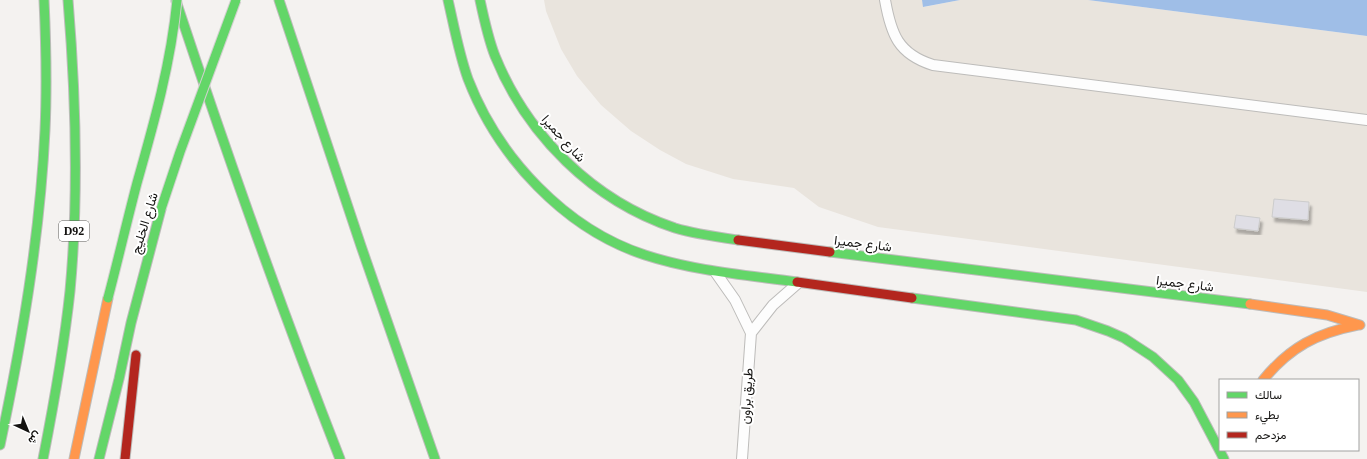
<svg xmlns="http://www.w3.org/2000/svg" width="1367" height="459" viewBox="0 0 1367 459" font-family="'Times New Roman',Vazirmatn,serif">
	<defs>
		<filter id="shadow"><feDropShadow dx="2.5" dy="4.5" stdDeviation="1" flood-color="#0004"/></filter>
	</defs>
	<rect width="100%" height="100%" fill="#f4f2f0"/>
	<!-- built -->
	<path fill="#e9e4dd" d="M544,0H922L924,7L960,0H1088L1367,36V292L878,227L819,207L794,188L733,179L686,164L660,150L631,131L601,105L577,76L561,49L546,11Z"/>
	<!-- water -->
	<path fill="#9fbee7" d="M922,0H960L923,7Z
		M1088,0H1367V36Z"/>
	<!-- building -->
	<path fill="#dfdee5" stroke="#ccc" filter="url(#shadow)" d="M1274,199L1309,202L1308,220L1272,217Z
		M1236,215L1260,218L1258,231L1234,228Z"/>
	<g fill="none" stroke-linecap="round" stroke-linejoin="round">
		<defs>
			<path id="lane" d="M885,0C891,34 898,54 933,65L1367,120
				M716,273L735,300L751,333L742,459
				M751,333L773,305L797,284"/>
			<path id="fast" d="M279,0L361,246L435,459
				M448,0C454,26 459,54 468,79C498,157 565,229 645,255C694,271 746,275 797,282
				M480,0C484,19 488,38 495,56C527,135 593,201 675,228C695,234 717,237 738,240
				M176,1C227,155 281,308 340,459
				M830,252L1250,304
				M912,298L1076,320L1108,331L1124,338L1153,357L1178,380L1194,402L1224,459
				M0,445C22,341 40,236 45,130C47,87 46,43 44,0
				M43,459C54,403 64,348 70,291C79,194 76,97 68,0
				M99,459L119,379L131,323L161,209"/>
			<path id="slow" d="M1250,304L1327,315L1360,325
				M1263,380C1290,347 1317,333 1358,325
				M74,459L108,298"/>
			<path id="jam" d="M738,240L830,252
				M797,282L912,298
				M125,459L136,355"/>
		</defs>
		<!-- lane casing -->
		<use href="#lane" stroke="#bdbcba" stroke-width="12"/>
		<!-- fast casing -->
		<use href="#fast" stroke="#bdbcba" stroke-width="11"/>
		<!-- slow casing -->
		<use href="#slow" stroke="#bdbcba" stroke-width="11"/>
		<!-- jam casing -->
		<use href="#jam" stroke="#bdbcba" stroke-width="11"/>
		<!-- lane -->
		<use href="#lane" stroke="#fdfdfd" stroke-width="10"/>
		<!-- fast -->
		<use href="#fast" stroke="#63d668" stroke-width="9"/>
		<!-- slow -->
		<use href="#slow" stroke="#ff974d" stroke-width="9"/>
		<!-- jam -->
		<use href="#jam" stroke="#b3261e" stroke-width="9"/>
		<defs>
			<path id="fast-bridge" d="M161,209L180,152L236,0
				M108,298C118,260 127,221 137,183C154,123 171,63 177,0"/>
		</defs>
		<!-- fast-bridge casing -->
		<use href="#fast-bridge" stroke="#d1d0ce" stroke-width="11" stroke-linecap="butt"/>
		<!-- fast-bridge -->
		<use href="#fast-bridge" stroke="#63d668" stroke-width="9"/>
	</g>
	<g text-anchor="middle" stroke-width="4" stroke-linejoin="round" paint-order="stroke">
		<!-- shield labels -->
		<rect fill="#fff" stroke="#5a5a58" stroke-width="1" x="59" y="221" width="30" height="20" rx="3"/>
		<g font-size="12" font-weight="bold" fill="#141311">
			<text x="74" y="235">D92</text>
		</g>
		<!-- street labels -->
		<g font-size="13" fill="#141311" stroke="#fff">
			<text transform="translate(564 138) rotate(48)" y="5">شارع جميرا</text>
			<text transform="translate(144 223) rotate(-73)" y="5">شارع الخليج</text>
			<text transform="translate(863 243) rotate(7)" y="5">شارع جميرا</text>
			<text transform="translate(1185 283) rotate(7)" y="5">شارع جميرا</text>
			<text transform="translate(746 396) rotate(-86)" y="5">طريق براون</text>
		</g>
	</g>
	<!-- legend -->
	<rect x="1219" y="379" width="140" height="72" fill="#ffffff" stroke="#a1a1a0"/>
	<rect x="1227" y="392" width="20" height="6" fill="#63d668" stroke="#a1a1a0"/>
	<text x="1255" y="399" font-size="12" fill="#141311">سالك</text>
	<rect x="1227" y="412" width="20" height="6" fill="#ff974d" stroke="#a1a1a0"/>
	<text x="1255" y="419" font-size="12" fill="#141311">بطيء</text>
	<rect x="1227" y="432" width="20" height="6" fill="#b3261e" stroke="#a1a1a0"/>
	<text x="1255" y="439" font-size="12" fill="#141311">مزدحم</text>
	<!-- north arrow -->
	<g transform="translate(28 431) rotate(136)" stroke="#ffffff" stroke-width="3" paint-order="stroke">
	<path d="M0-3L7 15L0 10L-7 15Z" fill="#141311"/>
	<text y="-6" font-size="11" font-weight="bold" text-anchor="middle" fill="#141311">ش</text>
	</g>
</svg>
